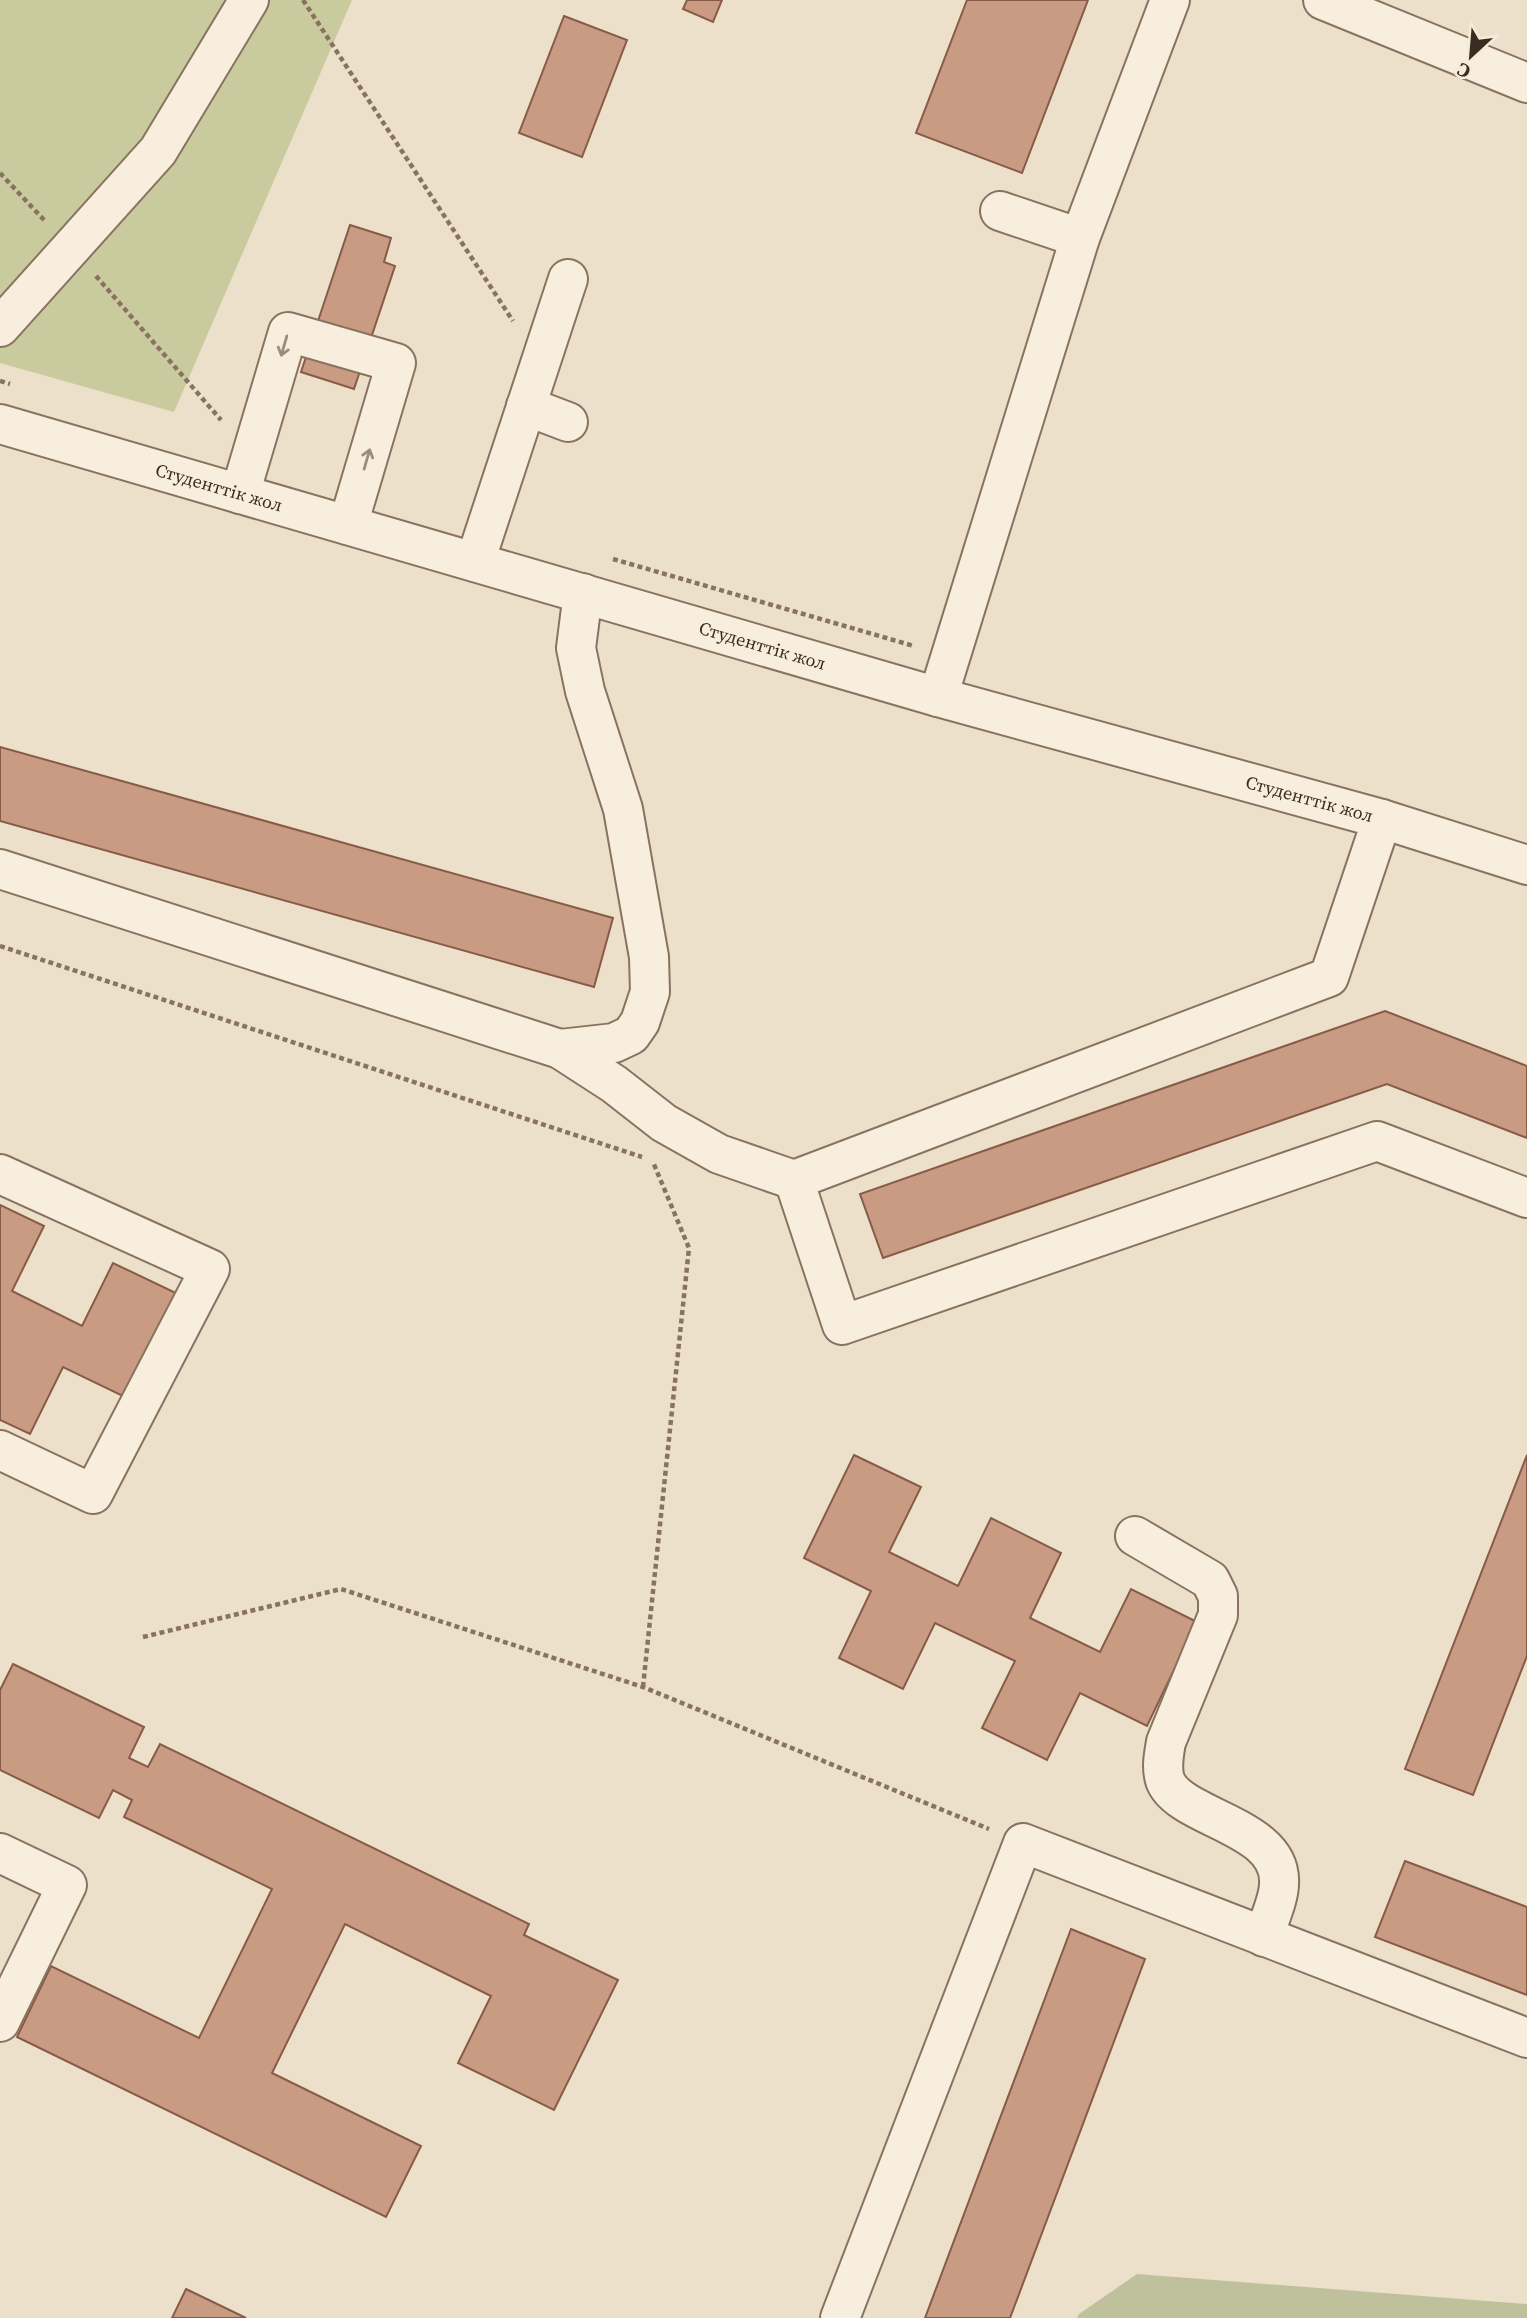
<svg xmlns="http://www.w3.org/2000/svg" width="1527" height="2318" viewBox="0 0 1527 2318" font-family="'Source Serif 4',serif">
	<rect width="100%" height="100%" fill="#ede0cb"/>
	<!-- green -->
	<path fill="#c9cb9f" d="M0,0H352L174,412L0,363Z"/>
	<!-- cemetery -->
	<path fill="#bfc19d" d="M1137,2274L1527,2304V2318H1077L1079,2314Z"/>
	<!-- building -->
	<path fill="#c99b83" stroke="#875b47" stroke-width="2" d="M687,0H722L713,22L683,9Z
		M967,0H1088L1022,173L916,133Z
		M564,16L627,40L582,157L519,133Z
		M350,225L391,238L384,262L395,266L354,389L301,372Z
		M0,747L613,918L594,987L0,821Z
		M1385,1011L1527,1066V1138L1387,1084L883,1258L860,1194Z
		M0,1205L44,1226L12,1291L82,1326L113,1263L180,1295L129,1399L63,1367L30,1434L0,1420Z
		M854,1455L921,1487L889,1552L958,1586L991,1518L1061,1553L1030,1618L1100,1652L1131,1589L1197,1622L1147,1726L1080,1693L1047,1760L982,1728L1015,1661L935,1623L903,1689L839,1658L871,1591L804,1558Z
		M1527,1455V1656L1473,1795L1405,1769Z
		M13,1664L144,1727L129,1758L148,1767L160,1744L529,1924L524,1935L618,1980L554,2110L458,2063L491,1996L345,1924L272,2073L421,2146L386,2217L17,2037L51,1966L199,2038L272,1889L124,1817L132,1800L113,1790L99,1818L0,1770V1690Z
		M1405,1861L1527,1907V1995L1375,1937Z
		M1071,1929L1145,1959L1010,2318H925Z
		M186,2289L246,2318H172Z"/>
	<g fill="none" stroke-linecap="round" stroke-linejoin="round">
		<defs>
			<g id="minor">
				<path d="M1323,0L1527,83"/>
				<path d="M1000,211L1080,238"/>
				<path d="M0,327L158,151L249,0"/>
				<path d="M526,406L568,422"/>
				<path id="s1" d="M0,424L938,697L1382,819L1527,865"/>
				<path d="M240,494L288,332L396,363L348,525"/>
				<path d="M475,562L568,279"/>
				<path d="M938,697L1080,238L1170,0"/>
				<path d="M1382,819L1329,977L794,1180L842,1325L1377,1141L1527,1198"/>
				<path d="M0,869L560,1049L614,1084L664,1123L719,1154L794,1180"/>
				<path d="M560,1049L614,1043L631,1035L640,1022L650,992L649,957L623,809L585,691L576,648L583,593"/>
				<path d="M0,1174L210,1269L93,1494L0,1450"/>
				<path d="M1135,1536L1210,1580L1218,1596V1615L1166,1742C1164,1754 1161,1767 1165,1780C1179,1819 1283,1825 1279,1884C1279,1899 1268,1922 1264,1937"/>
				<path d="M0,1853L67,1885L0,2022"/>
				<path d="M840,2318L1023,1843L1527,2038"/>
			</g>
		</defs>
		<!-- minor casing -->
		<use href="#minor" stroke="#897360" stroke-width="42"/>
		<!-- path -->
		<path stroke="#897360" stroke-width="4.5" stroke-dasharray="5 3.5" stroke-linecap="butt" d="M303,0L513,321
			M0,173L45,221
			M96,276L221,420
			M0,381L10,384
			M613,559L914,646
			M0,946L642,1157
			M143,1637L341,1589L643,1687L989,1829
			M643,1687L689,1248L653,1162"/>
		<!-- minor -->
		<use href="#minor" stroke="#f8eede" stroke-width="38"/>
	</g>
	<!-- one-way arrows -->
	<defs><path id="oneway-shaft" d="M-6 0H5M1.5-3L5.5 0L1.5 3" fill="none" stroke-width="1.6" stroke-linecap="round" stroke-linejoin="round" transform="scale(1.75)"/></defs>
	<g stroke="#9a8d80">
		<use href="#oneway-shaft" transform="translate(284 346) rotate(106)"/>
		<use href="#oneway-shaft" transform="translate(367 459) rotate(-74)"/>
	</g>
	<g text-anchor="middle" stroke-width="7" stroke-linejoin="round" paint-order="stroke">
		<!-- street labels -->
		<g font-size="18" fill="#3b2c22" stroke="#f5ebda">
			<text dy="6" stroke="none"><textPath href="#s1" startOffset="228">Студенттік жол</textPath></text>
			<text dy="6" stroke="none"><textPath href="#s1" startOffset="794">Студенттік жол</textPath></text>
			<text dy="6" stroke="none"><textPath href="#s1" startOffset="1362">Студенттік жол</textPath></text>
		</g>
	</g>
	<!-- north arrow -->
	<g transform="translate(1471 56) rotate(206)" stroke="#f5ebda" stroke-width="5" paint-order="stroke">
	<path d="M0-5L12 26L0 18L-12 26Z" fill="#3b2c22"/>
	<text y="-10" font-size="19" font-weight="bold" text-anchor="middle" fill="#3b2c22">С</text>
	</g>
</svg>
